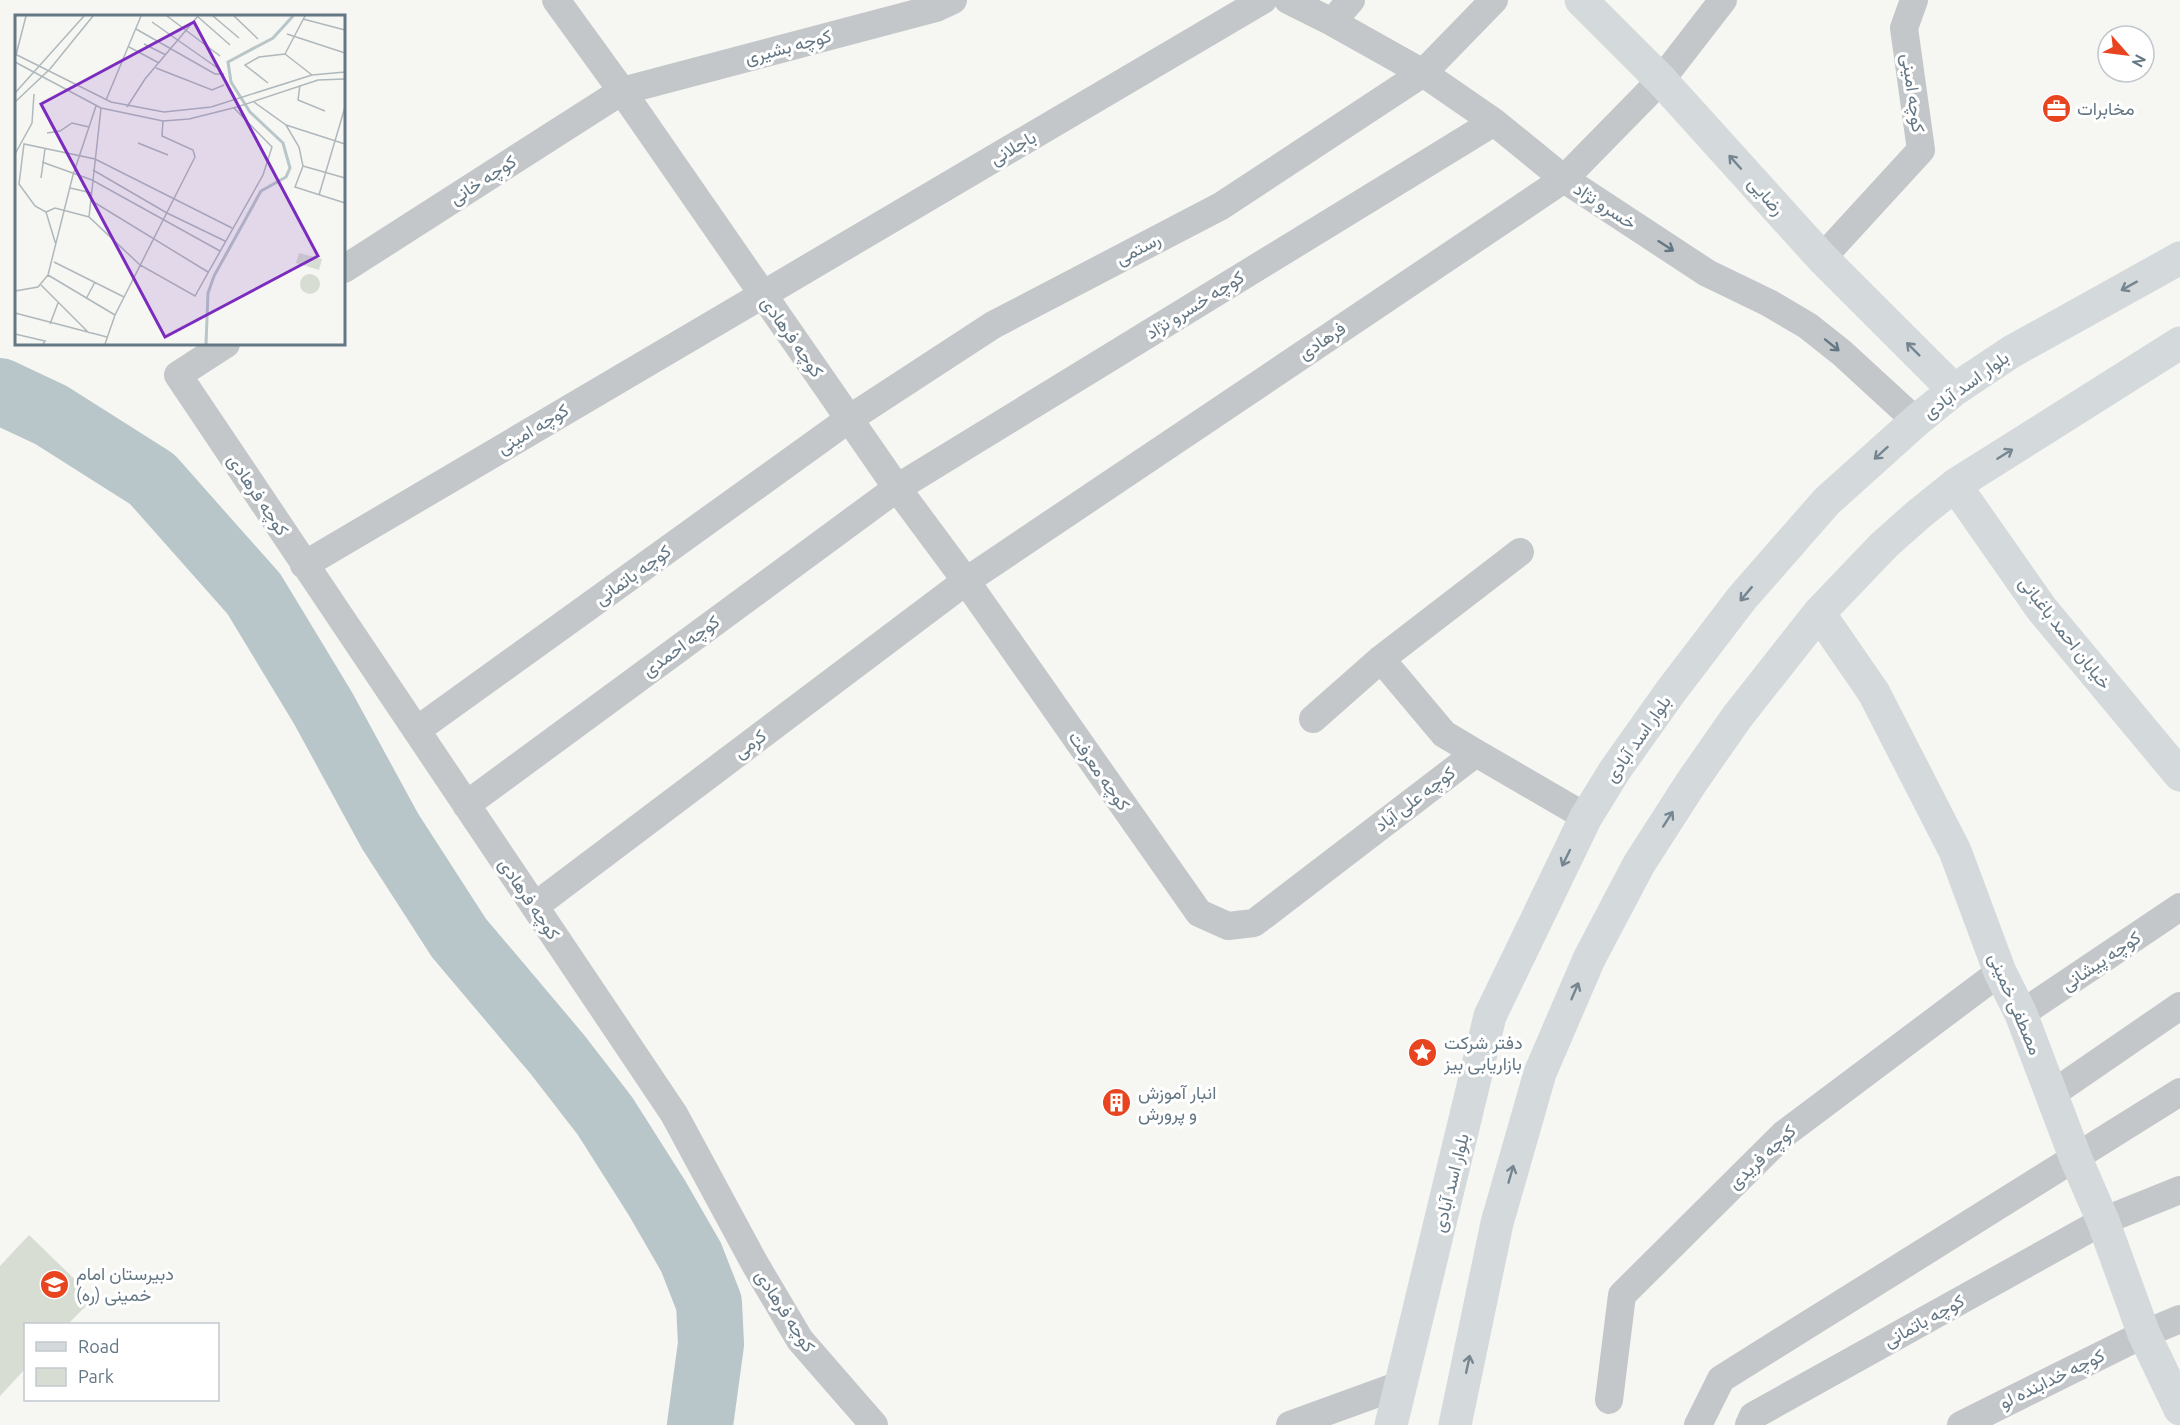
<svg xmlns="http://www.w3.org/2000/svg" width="2180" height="1425" viewBox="0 0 2180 1425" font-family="Ubuntu,Vazirmatn,sans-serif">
	<rect width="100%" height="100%" fill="#f6f6f2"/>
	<!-- green -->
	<path fill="#d7ddd3" d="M29,1235L94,1298L68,1324H26L25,1369L0,1396V1266Z"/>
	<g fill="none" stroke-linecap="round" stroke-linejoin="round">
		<!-- river -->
		<path stroke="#b8c6c9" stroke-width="66" d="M0,391L51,415L152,479L254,594L323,708L390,831L459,938L557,1054L605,1116L657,1198L691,1257L709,1303L711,1344L700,1425"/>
		<!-- street -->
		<path stroke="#c3c7ca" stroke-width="28" d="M556,0L622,91L897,488L966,581L1199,913L1228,926L1254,923L1476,753L1586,817
			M1288,0L1332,22L1423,73L1494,122L1564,179L1707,273L1769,303L1808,326L1842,353L1916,421
			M1332,22L1351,0
			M1822,258L1921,150L1904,28L1914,0
			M344,269L622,91L936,8L953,0
			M226,344L178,375L674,1114L755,1264L800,1340L874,1425
			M304,565L1263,0
			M1381,659L1444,734L1476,753
			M1313,719L1381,659L1520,552
			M417,730L849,419L993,325L1221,206L1423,73L1494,0
			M466,805L897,488L1494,122
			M535,906L966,581L1564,179L1661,80L1723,0
			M2021,1014L2180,907
			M2052,1094L2180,1006
			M1609,1400L1622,1295L1784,1134L2000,972
			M1290,1425L1400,1385
			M1698,1425L1721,1379L2180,1092
			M1749,1425L1753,1416L2103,1221L2180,1190
			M1961,1425L2144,1334L2180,1319"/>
		<!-- secondary -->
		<path stroke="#d4d9dc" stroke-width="33" d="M1581,0L1661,80L1822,258L1954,390
			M1955,485L2041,608L2180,775
			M1819,613L1874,693L1955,851L2000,972L2021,1014L2076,1159L2103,1221L2144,1334L2180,1409
			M1391,1425L1490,1016L1586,817L1615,770L1671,691L1742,598L1827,501L1916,421L1954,390L2011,352L2180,258
			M1455,1425L1497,1223L1540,1073L1589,959L1639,864L1691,783L1737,717L1819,613L1884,545L1919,514L1955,485L2180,343"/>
	</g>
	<!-- one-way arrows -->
	<defs><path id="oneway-shaft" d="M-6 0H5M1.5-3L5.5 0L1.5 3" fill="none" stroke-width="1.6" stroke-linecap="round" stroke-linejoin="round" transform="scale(1.5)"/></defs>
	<g stroke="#758691">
		<use href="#oneway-shaft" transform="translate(1735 162) rotate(-132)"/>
		<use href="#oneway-shaft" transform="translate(2129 286) rotate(151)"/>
		<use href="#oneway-shaft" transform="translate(1913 349) rotate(-135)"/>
		<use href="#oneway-shaft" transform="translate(1881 453) rotate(138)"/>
		<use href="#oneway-shaft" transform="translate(2005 454) rotate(-32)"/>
		<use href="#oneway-shaft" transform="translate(1746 594) rotate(130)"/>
		<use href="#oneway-shaft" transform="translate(1668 819) rotate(-57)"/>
		<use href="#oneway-shaft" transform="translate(1566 858) rotate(116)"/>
		<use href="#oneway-shaft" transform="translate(1575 991) rotate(-67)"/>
		<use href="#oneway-shaft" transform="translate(1511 1174) rotate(-74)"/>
		<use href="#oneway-shaft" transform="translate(1468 1364) rotate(-78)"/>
	</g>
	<g stroke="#647784">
		<use href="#oneway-shaft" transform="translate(1666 246) rotate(33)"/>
		<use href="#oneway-shaft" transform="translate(1832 345) rotate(39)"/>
	</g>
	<!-- icons -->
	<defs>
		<symbol id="office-disc" viewBox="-11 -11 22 22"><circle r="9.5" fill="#e84420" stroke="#fff"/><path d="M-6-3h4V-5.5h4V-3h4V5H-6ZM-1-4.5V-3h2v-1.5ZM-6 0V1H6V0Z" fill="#fff"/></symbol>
		<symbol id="sight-disc" viewBox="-11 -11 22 22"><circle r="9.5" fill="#e84420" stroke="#fff"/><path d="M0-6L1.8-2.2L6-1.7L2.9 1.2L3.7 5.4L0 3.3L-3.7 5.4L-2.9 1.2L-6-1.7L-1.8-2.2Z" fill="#fff"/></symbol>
		<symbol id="building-disc" viewBox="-11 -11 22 22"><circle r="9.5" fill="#e84420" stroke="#fff"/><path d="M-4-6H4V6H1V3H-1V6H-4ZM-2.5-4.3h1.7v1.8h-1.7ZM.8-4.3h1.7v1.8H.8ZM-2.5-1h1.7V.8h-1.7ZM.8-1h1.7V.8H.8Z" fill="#fff"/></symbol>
		<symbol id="school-disc" viewBox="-11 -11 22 22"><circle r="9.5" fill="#e84420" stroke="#fff"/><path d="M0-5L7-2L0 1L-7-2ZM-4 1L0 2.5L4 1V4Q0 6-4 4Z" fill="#fff"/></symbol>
	</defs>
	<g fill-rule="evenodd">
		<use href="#office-disc" x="2040" y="92" width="33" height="33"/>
		<use href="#sight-disc" x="1406" y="1036" width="33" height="33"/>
		<use href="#building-disc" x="1100" y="1086" width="33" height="33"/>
		<use href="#school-disc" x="38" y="1268" width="33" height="33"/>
	</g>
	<g text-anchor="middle" stroke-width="6" stroke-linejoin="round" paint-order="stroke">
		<!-- street labels -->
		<g font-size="18" fill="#647784" stroke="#fff">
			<text transform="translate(788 47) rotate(-15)" y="6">کوچه بشیری</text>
			<text transform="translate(1913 93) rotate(82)" y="6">کوچه امینی</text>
			<text transform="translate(1013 148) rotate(-30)" y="6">باجلانی</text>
			<text transform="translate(483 180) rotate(-33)" y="6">کوچه خانی</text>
			<text transform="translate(1766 196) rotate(48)" y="6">رضایی</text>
			<text transform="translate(1605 206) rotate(33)" y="6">خسرو نژاد</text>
			<text transform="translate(1138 249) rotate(-28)" y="6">رستمی</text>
			<text transform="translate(1195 305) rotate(-32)" y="6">کوچه خسرو نژاد</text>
			<text transform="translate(792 337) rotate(55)" y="6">کوچه فرهادی</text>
			<text transform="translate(1322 341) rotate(-34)" y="6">فرهادی</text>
			<text transform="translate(1966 385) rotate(-36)" y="6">بلوار اسد آبادی</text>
			<text transform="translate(533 429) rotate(-31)" y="6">کوچه امینی</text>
			<text transform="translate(258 495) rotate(56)" y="6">کوچه فرهادی</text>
			<text transform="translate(633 575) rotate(-36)" y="6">کوچه باتمانی</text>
			<text transform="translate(2065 633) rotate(52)" y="6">خیابان احمد باغبانی</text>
			<text transform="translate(681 646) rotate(-36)" y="6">کوچه احمدی</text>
			<text transform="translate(1638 739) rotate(-55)" y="6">بلوار اسد آبادی</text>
			<text transform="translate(750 744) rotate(-37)" y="6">کرمی</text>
			<text transform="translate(1099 771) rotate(55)" y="6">کوچه معرفت</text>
			<text transform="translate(1415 799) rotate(-37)" y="6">کوچه علی آباد</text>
			<text transform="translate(529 899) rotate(56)" y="6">کوچه فرهادی</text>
			<text transform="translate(2101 961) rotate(-34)" y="6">کوچه پیشانی</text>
			<text transform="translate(2015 1004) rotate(67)" y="6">مصطفی خمینی</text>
			<text transform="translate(1762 1157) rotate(-43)" y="6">کوچه فریدی</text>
			<text transform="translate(1451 1183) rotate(-76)" y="6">بلوار اسد آبادی</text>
			<text transform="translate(785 1311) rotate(57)" y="6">کوچه فرهادی</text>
			<text transform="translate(1924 1321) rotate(-29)" y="6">کوچه باتمانی</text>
			<text transform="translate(2052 1379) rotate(-26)" y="6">کوچه خدابنده لو</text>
		</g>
		<!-- poi labels -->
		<g font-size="18" fill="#647784" stroke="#fff" text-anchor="start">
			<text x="2077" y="115">مخابرات</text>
			<text x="1444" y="1049">دفتر شرکت<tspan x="1444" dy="21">بازاریابی بیز</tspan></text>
			<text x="1138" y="1099">انبار آموزش<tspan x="1138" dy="21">و پرورش</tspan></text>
			<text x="76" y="1280">دبیرستان امام<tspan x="76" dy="21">خمینی (ره)</tspan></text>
		</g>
	</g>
	<!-- overview -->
	<g transform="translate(15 15)">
		<rect width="330" height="330" fill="#f6f6f2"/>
		<path d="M284,238L307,244L304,255L281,248ZM285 269a10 10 0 1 1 20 0a10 10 0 1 1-20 0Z" fill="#d7ddd3"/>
		<path fill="none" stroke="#b8c6c9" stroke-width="3" d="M191,329L193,278L199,261L246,176L271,162L275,153L268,128L235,97L216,67L213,47L258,23L278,1"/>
		<path fill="none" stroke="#afb8bc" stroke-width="1.5" d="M152,1L205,41M182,1L215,30M198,1L224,23M219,1L243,24M288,4L330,15M137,7L204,54M121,14L200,59H209M272,19L330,38M129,29L151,40M114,32L144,48M0,39L96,87L149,97L196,92L297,60L330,57M270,39L290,1M270,39L297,60M1,40L11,1M0,47L86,93L148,106L174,104L222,92L303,65L330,64M141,53L197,75L209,70M253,68L230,50L244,42L270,39M285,70L283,85L310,96M0,78L69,1M91,85L126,1M0,87L35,54L78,1M239,87L271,110L284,132L288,151L280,172L330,188M112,92L130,64L183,1M271,110L330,129M32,118L45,116L57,108L74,112M123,128L153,140M0,139L17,108L19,79M27,147L77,165L205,236M288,151L330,163M78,155L152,198L210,226M26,163L30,134M55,173L77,178M304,180L330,92M77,186L193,257M31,197L40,193L74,202L125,250L180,281L248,160L257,132L219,93M74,202L86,93M41,230L31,197L20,191L4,169L9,129L80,144L217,213M39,247L109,282M33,260L100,300M26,270L74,318M0,276L23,272L33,260L58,160L81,91M71,284L80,267M0,298L92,322M35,309L43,288M0,319L30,326L28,329M90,329L100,300L180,142L178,135L147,121L148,106"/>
		<path fill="#7b2cbf" fill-opacity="0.15" stroke="#7b2cbf" stroke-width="3" d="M179,7L303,241L150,322L26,89Z"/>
		<rect width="330" height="330" fill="none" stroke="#647784" stroke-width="3"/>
	</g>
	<!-- legend -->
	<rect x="24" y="1323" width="195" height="78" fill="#ffffff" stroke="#c1c9ce" stroke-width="1.5"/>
	<rect x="36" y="1342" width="30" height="9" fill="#d4d9dc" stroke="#c1c9ce" stroke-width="1.5"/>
	<text x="78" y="1353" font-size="18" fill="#647784">Road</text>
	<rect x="36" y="1368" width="30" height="18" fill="#d7ddd3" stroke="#c1c9ce" stroke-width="1.5"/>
	<text x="78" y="1383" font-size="18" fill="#647784">Park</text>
	<!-- north arrow -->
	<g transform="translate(2126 54) rotate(118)"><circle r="28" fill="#ffffff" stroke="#c1c9ce" stroke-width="1.5"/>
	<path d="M0-4.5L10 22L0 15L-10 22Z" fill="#e84420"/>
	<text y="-9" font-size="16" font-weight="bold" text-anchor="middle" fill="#647784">N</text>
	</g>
</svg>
